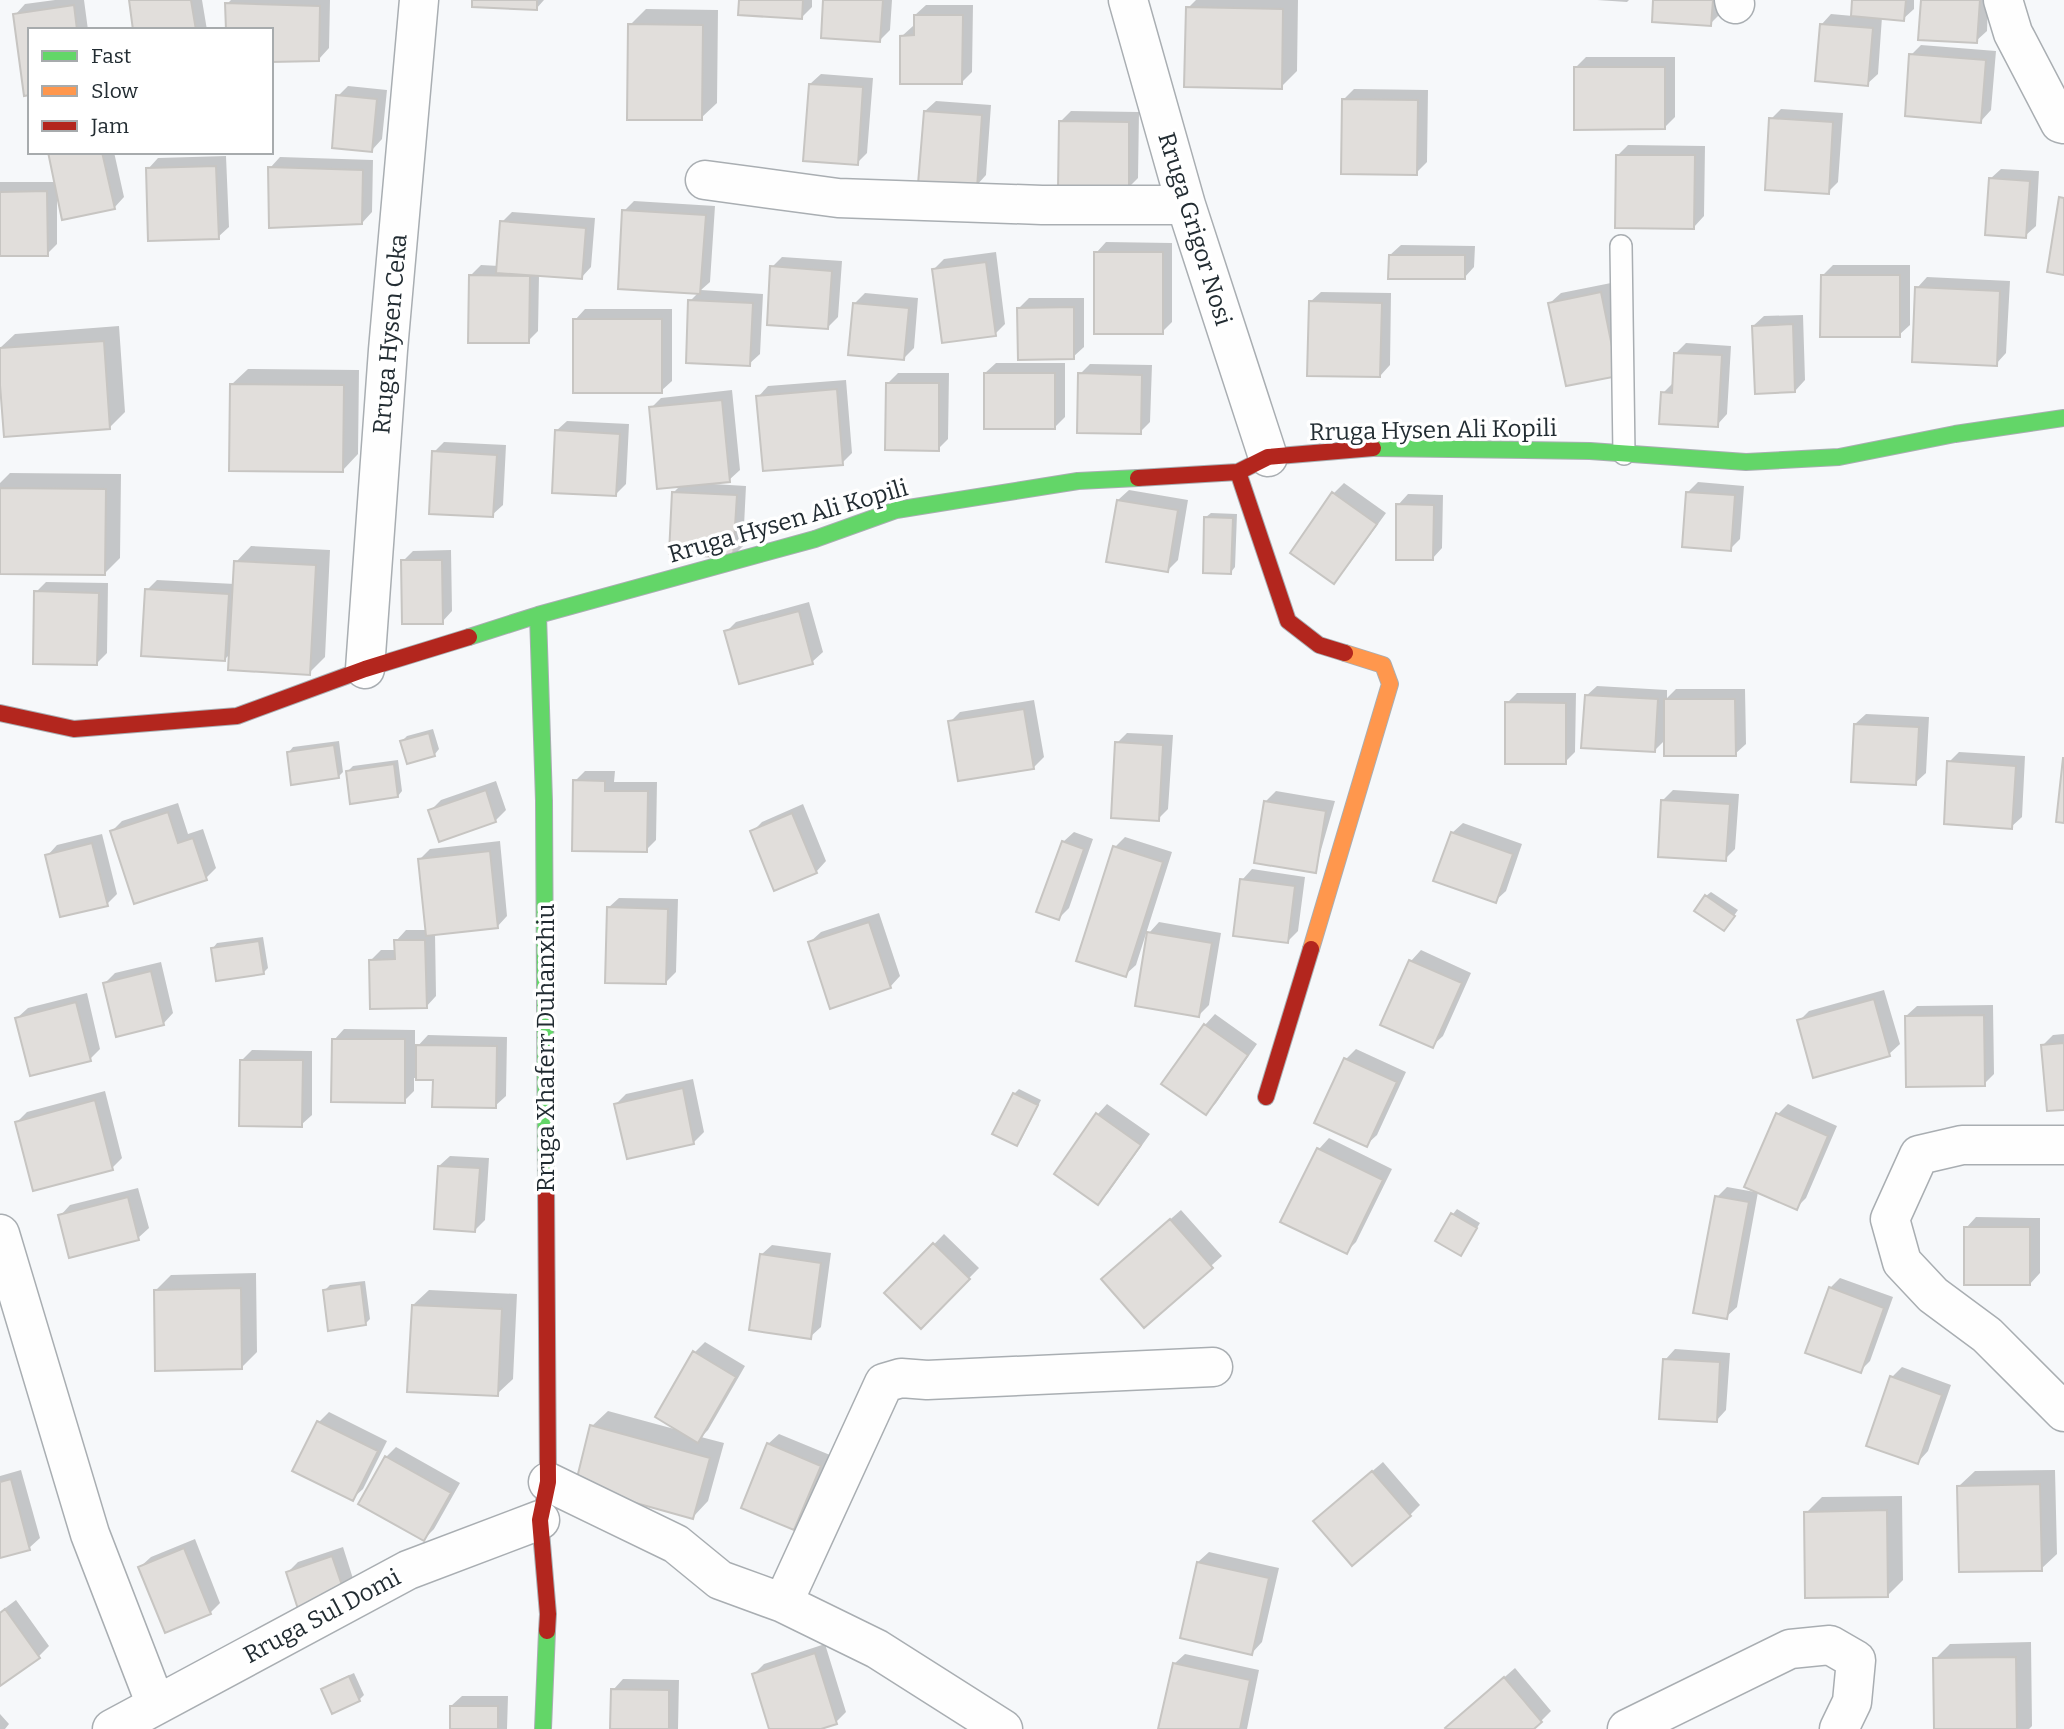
<svg xmlns="http://www.w3.org/2000/svg" width="2064" height="1729" viewBox="0 0 2064 1729" font-family="Bitter,serif">
	<rect width="100%" height="100%" fill="#f6f8fa"/>
	<!-- shadow -->
	<path fill="#0003" d="M55,0H84L88,30H30L15,15L25,4Z
		M131,0H202L207,30H135Z
		M231,0H330L329,48L319,59L227,4Z
		M474,0H544L536,9Z
		M740,0H812V7L802,17Z
		M825,0H892L890,30L880,40Z
		M1196,0H1298L1297,71L1281,87L1188,8Z
		M1597,0H1629L1627,2Z
		M1655,0H1721L1720,14L1710,24Z
		M1854,0H1914V9L1903,19L1882,17L1878,74L1867,84L1821,25L1831,14L1853,16Z
		M1923,0H1988L1987,31L1976,41Z
		M926,5H973L972,72L961,83L902,36L913,26H915V15Z
		M646,9L718,10L717,103L701,118L630,25Z
		M1921,45L1996,51L1991,110L1981,121L1911,55Z
		M1586,57H1675V117L1664,128L1575,68Z
		M821,74L873,78L867,153L857,163L810,84Z
		M348,86L387,90L382,139L372,150L338,96Z
		M1354,89L1428,90L1427,162L1416,173L1344,99Z
		M936,101L991,105L986,175L976,186L925,111Z
		M1781,109L1843,113L1838,182L1828,192L1771,119Z
		M1071,111L1139,112L1138,178L1128,188L1061,121Z
		M1628,145L1705,146L1704,216L1694,227L1618,155Z
		M49,152H114L124,197L114,208L57,196V244L47,254H0V182H56Z
		M226,156L229,227L218,237L148,169L158,158Z
		M280,157L373,160L372,212L362,223L270,168Z
		M2001,169L2039,171L2036,226L2025,236L1990,179Z
		M634,201L715,206L710,282L701,290L763,294L760,354L749,364L690,301L699,292L624,211Z
		M512,212L595,218L591,267L581,278L539,275L538,331L528,341L470,276L481,265L499,266L502,222Z
		M1106,242L1172,243V322L1162,332L1096,253Z
		M1401,245L1475,246L1474,267L1464,278L1390,255Z
		M996,252L1005,324L995,334L934,269L944,259Z
		M782,257L842,261L838,317L828,327L772,267Z
		M1833,265H1910V325L1899,335L1822,276Z
		M1927,277L2010,281L2006,353L1996,364L1917,288Z
		M1611,283L1628,364L1550,303L1561,293Z
		M1321,292L1391,293L1390,365L1380,376L1310,302Z
		M865,293L918,298L914,348L904,358L855,303Z
		M1029,298H1084V347L1073,357L1018,309Z
		M585,309H672V381L661,391L575,320Z
		M1803,315L1805,380L1795,391L1753,326L1764,316Z
		M119,326L125,412L110,427L0,362V348L15,334Z
		M1686,343L1731,346L1727,414L1717,425L1663,393L1674,382L1675,354Z
		M996,363H1065V417L1055,427L985,373Z
		M1090,364L1152,365L1150,422L1140,432L1080,374Z
		M248,369L359,370L358,454L343,470L232,384Z
		M898,373H949L948,439L938,449L888,383Z
		M846,380L852,453L842,463L758,397L768,386Z
		M732,390L740,470L729,480L713,482V484L746,486L743,546L733,556L674,492L682,484L651,408L661,398Z
		M567,421L629,424L626,484L616,494L556,431Z
		M444,442L506,445L503,505L492,515L434,452Z
		M10,473L121,474L120,558L104,574L0,573V483Z
		M1698,482L1744,486L1740,539L1730,549L1688,492Z
		M1344,483L1386,513L1344,571L1334,582V493Z
		M1129,490L1188,500L1178,560L1168,570L1118,500Z
		M1408,494L1443,495L1442,548L1432,559L1398,505Z
		M1211,513L1237,514L1235,567L1231,572L1206,517Z
		M251,546L330,550L325,657L309,673L231,653L225,659L147,590L157,580L235,584L236,562Z
		M451,550L452,611L442,622L403,561L413,551Z
		M46,582L108,583L107,653L97,663L36,592Z
		M809,602L823,652L812,662L726,632L736,622Z
		M1597,686L1667,690V698L1676,689H1745L1746,744L1735,754L1666,739L1654,751L1586,696Z
		M1517,693H1576L1575,752L1565,762L1507,703Z
		M1034,700L1044,757L1033,768L950,722L960,712Z
		M1866,714L1929,717L1926,773L1915,783L1855,724Z
		M433,729L439,749L435,754L402,741L407,736Z
		M1127,733L1173,735L1168,809L1158,819L1117,743Z
		M339,741L343,772L338,777L289,752L293,747Z
		M1959,752L2025,756L2022,817L2011,827L1949,762Z
		M398,760L402,791L398,796L348,771L353,766Z
		M585,771H615L614,782H657L656,840L646,850L575,781Z
		M496,781L506,810L495,821L430,811L441,800Z
		M1673,790L1739,794L1735,849L1725,859L1663,800Z
		M1276,791L1335,801L1315,871L1266,801Z
		M178,803L188,834L203,829L216,868L206,878L112,831L122,821Z
		M803,804L826,861L816,872L752,832L762,822Z
		M1463,823L1522,844L1506,891L1495,901L1452,833Z
		M1074,832L1093,839L1069,908L1059,918L1063,842Z
		M102,834L117,894L107,904L47,856L57,845Z
		M1125,837L1172,852L1136,965L1125,975L1115,847Z
		M500,841L507,916L497,927L435,933L436,996L426,1007L371,960L381,950H396V941L406,930H428L420,859L430,849Z
		M1252,869L1305,877L1298,931L1288,941L1242,880Z
		M1711,892L1738,910L1728,924L1706,896Z
		M619,898L678,899L676,972L666,982L608,908Z
		M879,913L900,976L890,987L810,942L821,932Z
		M1159,922L1221,933L1209,1005L1199,1015L1149,933Z
		M263,937L268,968L263,973L213,948L217,943Z
		M1421,950L1471,973L1443,1036L1432,1046L1383,1024L1411,961Z
		M161,962L173,1013L163,1024L105,983L115,973Z
		M1884,990L1900,1044L1889,1054L1799,1021L1809,1011Z
		M87,993L100,1049L90,1059L17,1018L28,1008Z
		M1993,1005L1994,1074L1984,1084L1906,1016L1917,1006Z
		M1215,1014L1257,1044L1216,1103L1206,1113L1164,1084L1205,1025Z
		M344,1029L415,1030V1049L428,1035L507,1037L506,1096L495,1106L434,1079L414,1078V1091L404,1101L334,1040Z
		M2064,1034V1108L2043,1045L2053,1035Z
		M1356,1049L1406,1072L1377,1135L1366,1145L1346,1059Z
		M252,1050L312,1051V1115L301,1125L242,1060Z
		M693,1079L704,1132L694,1142L628,1157L616,1104L626,1094Z
		M1019,1089L1041,1100L1021,1140L1017,1144L1014,1094Z
		M105,1091L122,1158L112,1168L17,1122L27,1112Z
		M1107,1104L1150,1134L1108,1193L1098,1203L1097,1115Z
		M1788,1104L1837,1126L1806,1198L1796,1208L1758,1192L1737,1307L1726,1317L1717,1197L1727,1187L1755,1192L1778,1114Z
		M1329,1138L1392,1169L1356,1242L1346,1252L1283,1221L1319,1149Z
		M450,1156L489,1158L485,1220L475,1230L439,1166Z
		M138,1188L149,1228L138,1238L60,1216L70,1205Z
		M1457,1209L1480,1223L1461,1254L1453,1214Z
		M1181,1210L1222,1256L1145,1325L1114,1269Z
		M1976,1217L2040,1218V1273L2030,1284L1966,1228Z
		M944,1234L979,1268L921,1327L887,1293Z
		M772,1245L831,1253L821,1327L810,1337L761,1255Z
		M256,1273L257,1352L241,1368L156,1290L171,1275Z
		M1840,1278L1893,1297L1870,1361L1860,1371L1830,1288Z
		M365,1281L370,1319L365,1324L325,1290L330,1285Z
		M429,1290L517,1294L513,1379L497,1394L413,1305Z
		M705,1342L745,1366L708,1430L701,1437L724,1443L708,1501L693,1517L592,1426L608,1411L678,1430L695,1352Z
		M1675,1349L1730,1353L1726,1410L1716,1421L1665,1360Z
		M1902,1367L1951,1385L1928,1451L1918,1462L1892,1377Z
		M329,1412L387,1441L363,1489L352,1499L294,1470L319,1422Z
		M779,1434L830,1455L804,1518L794,1528L768,1444Z
		M396,1447L460,1483L434,1529L424,1539L386,1457Z
		M1383,1462L1420,1505L1410,1515L1326,1511Z
		M21,1470L40,1538L29,1548L0,1556V1476Z
		M2055,1470L2057,1554L2041,1569L1959,1486L1975,1471Z
		M1902,1496L1903,1580L1888,1595L1806,1513L1822,1497Z
		M195,1539L220,1603L210,1613L140,1567L151,1557Z
		M343,1547L355,1585L345,1596L288,1572L298,1562Z
		M1209,1552L1279,1568L1262,1642L1252,1653L1198,1562Z
		M16,1600L49,1646L39,1656L0,1684V1612Z
		M2031,1642L2032,1726L2029,1729H1935V1659L1950,1644Z
		M825,1644L846,1712L836,1722L815,1729H771L754,1674L764,1664Z
		M1185,1654L1259,1670L1247,1729H1160L1174,1664Z
		M1515,1668L1551,1711L1541,1721L1532,1729H1449L1458,1718Z
		M354,1673L364,1695L359,1700L323,1690L328,1685Z
		M623,1679L679,1680L678,1729H612L613,1690Z
		M462,1696H508L507,1729H451V1706Z
		M0,1714L9,1724L5,1729H0Z"/>
	<!-- building -->
	<path fill="#e1dedb" stroke="#c7c5c2" stroke-width="2" d="M129,0H191L196,30H133Z
		M472,0H537V10L472,7Z
		M739,0H803L802,19L738,15Z
		M823,0H883L880,42L821,38Z
		M1653,0H1713L1711,26L1652,22Z
		M1852,0H1906L1904,21L1851,16Z
		M1921,0H1980L1977,43L1918,40Z
		M225,3L320,6L319,61L271,62V30H226Z
		M74,5L77,30H30V95L24,96L13,14Z
		M1186,7L1283,9L1282,89L1184,87Z
		M914,15H963L962,84H900V36L914,35Z
		M628,24L703,25L702,120H627Z
		M1820,24L1873,28L1868,86L1815,81Z
		M1909,54L1986,60L1981,123L1905,116Z
		M1574,67H1665V129L1574,130Z
		M809,84L863,87L858,165L803,161Z
		M336,95L377,99L372,152L332,148Z
		M1342,99L1418,100L1417,175L1341,174Z
		M924,111L982,115L977,188L918,184Z
		M1769,118L1833,122L1829,194L1765,190Z
		M1059,121L1129,122V190L1058,189Z
		M48,152H102L115,209L62,220Z
		M1616,155H1695L1694,229L1615,228Z
		M216,166L219,239L148,241L146,168Z
		M268,167L363,170L362,224L269,228Z
		M1989,178L2030,181L2026,238L1985,235Z
		M47,191L48,256H0V192Z
		M2059,197L2064,198V275L2047,272Z
		M622,210L706,215L700,294L618,289Z
		M500,221L586,228L582,279L496,273Z
		M1094,252H1163V334H1094Z
		M1389,255H1465V279H1388Z
		M986,262L996,336L942,343L932,269Z
		M770,266L832,271L828,329L767,325Z
		M469,275L530,276L529,343H468Z
		M1821,275H1900V337H1820Z
		M1915,287L2000,291L1997,366L1912,362Z
		M1601,292L1618,376L1566,386L1548,303Z
		M688,300L753,303L750,366L686,363Z
		M1309,301L1382,303L1380,377L1307,376Z
		M853,303L909,308L904,360L848,355Z
		M1074,307V359L1018,360L1017,308Z
		M573,319H662V393H573Z
		M1793,324L1795,392L1755,394L1752,326Z
		M104,341L110,429L4,437L0,385V348Z
		M1674,353L1722,355L1718,427L1659,424L1661,392L1672,393Z
		M984,373H1055V429H984Z
		M1078,373L1142,375L1141,434L1077,433Z
		M886,383H939V451L885,450Z
		M230,384L344,385L343,472L229,471Z
		M837,389L843,465L763,471L756,396Z
		M722,400L730,482L657,489L649,407Z
		M555,430L620,434L616,496L552,493Z
		M432,451L497,455L493,517L429,514Z
		M0,488L106,489L105,575L0,574Z
		M672,492L737,495L733,558L669,554Z
		M1332,492L1377,524L1334,584L1290,553Z
		M1686,492L1735,495L1731,551L1682,547Z
		M1117,500L1178,510L1168,572L1106,562Z
		M1396,504L1434,505L1433,560H1396Z
		M1204,517L1233,518L1231,574L1203,573Z
		M401,560H442L443,624H402Z
		M234,561L316,565L310,675L228,670Z
		M145,589L229,594L225,661L141,656Z
		M34,591L99,593L97,665L33,664Z
		M799,611L813,664L739,684L724,631Z
		M1585,695L1658,699L1655,752L1581,748Z
		M1664,699H1735L1736,756H1664Z
		M1505,702L1566,703V764H1505Z
		M1024,709L1034,769L958,781L948,721Z
		M1854,724L1919,727L1916,785L1851,782Z
		M429,733L435,756L407,764L400,741Z
		M1115,742L1163,745L1159,821L1111,818Z
		M334,745L339,778L291,785L287,752Z
		M2063,758H2064V823L2056,822Z
		M1947,761L2016,766L2012,829L1944,824Z
		M394,764L398,797L350,804L346,771Z
		M573,780L605,781V791H648L647,852L572,851Z
		M486,790L496,822L439,842L428,810Z
		M1661,800L1730,804L1726,861L1658,857Z
		M1264,801L1326,811L1316,873L1254,863Z
		M168,812L178,843L193,838L207,880L134,904L110,831Z
		M792,813L817,873L774,891L750,831Z
		M1451,832L1513,854L1496,903L1433,881Z
		M1062,841L1084,849L1059,920L1036,912Z
		M92,843L108,906L60,917L45,855Z
		M1113,846L1163,862L1126,977L1076,961Z
		M490,851L498,928L426,936L418,859Z
		M1240,879L1295,886L1288,943L1233,936Z
		M1705,895L1735,916L1724,931L1694,911Z
		M607,907L668,909L666,984L605,983Z
		M869,922L891,988L830,1009L808,942Z
		M1147,932L1212,943L1199,1017L1135,1006Z
		M394,940H425L427,1008L370,1009L369,960L395,959Z
		M259,941L264,974L216,981L211,948Z
		M1409,960L1462,983L1433,1048L1380,1025Z
		M151,971L164,1025L116,1037L103,983Z
		M1874,999L1890,1056L1813,1078L1797,1020Z
		M76,1002L91,1061L30,1076L15,1018Z
		M1984,1015L1985,1086L1906,1087L1905,1016Z
		M1204,1024L1248,1055L1206,1115L1161,1084Z
		M332,1039H405V1103L331,1102Z
		M2064,1043V1110L2047,1111L2041,1045Z
		M416,1045L497,1046L496,1108L432,1107L433,1080H416Z
		M1344,1058L1397,1082L1367,1147L1314,1123Z
		M240,1060H303L302,1127L239,1126Z
		M683,1088L694,1144L627,1159L614,1104Z
		M1013,1093L1038,1105L1017,1146L992,1134Z
		M95,1100L113,1170L33,1191L15,1122Z
		M1096,1113L1141,1145L1098,1205L1054,1174Z
		M1776,1113L1828,1136L1797,1210L1744,1187Z
		M1317,1148L1383,1180L1347,1254L1280,1222Z
		M438,1166L480,1168L475,1232L434,1229Z
		M1715,1196L1749,1202L1727,1319L1693,1313Z
		M128,1197L139,1240L69,1258L58,1215Z
		M1451,1213L1477,1228L1461,1256L1435,1241Z
		M1170,1219L1213,1268L1144,1328L1101,1279Z
		M1964,1227H2030V1285H1964Z
		M933,1243L970,1279L921,1329L884,1293Z
		M760,1254L821,1263L811,1339L749,1330Z
		M361,1284L366,1325L328,1331L323,1290Z
		M1829,1287L1884,1308L1861,1373L1805,1353Z
		M241,1288L242,1369L155,1371L154,1290Z
		M412,1305L502,1309L498,1396L407,1392Z
		M693,1351L736,1377L698,1443L655,1417Z
		M1663,1359L1720,1362L1717,1422L1659,1419Z
		M1890,1376L1942,1395L1918,1464L1866,1446Z
		M317,1421L378,1451L353,1501L292,1471Z
		M590,1425L710,1458L693,1519L575,1486Z
		M767,1443L821,1466L794,1530L741,1508Z
		M385,1456L451,1493L424,1541L358,1504Z
		M1372,1471L1411,1516L1352,1566L1313,1521Z
		M11,1479L30,1550L0,1558V1482Z
		M2040,1484L2042,1571L1959,1572L1957,1486Z
		M1887,1510L1888,1597L1805,1598L1804,1512Z
		M184,1548L211,1614L165,1633L138,1567Z
		M332,1556L346,1597L299,1612L286,1572Z
		M1197,1562L1269,1578L1252,1655L1180,1638Z
		M5,1609L40,1658L0,1686V1613Z
		M815,1653L837,1724L821,1729H769L752,1674Z
		M2016,1657L2017,1729H1934L1933,1658Z
		M1173,1663L1250,1680L1240,1729H1158Z
		M349,1676L360,1701L332,1714L321,1689Z
		M1504,1677L1542,1722L1534,1729H1446L1445,1728Z
		M611,1689L669,1690V1729H610Z
		M450,1706H498V1729H450Z"/>
	<g fill="none" stroke-linecap="round" stroke-linejoin="round">
		<defs>
			<path id="lane" d="M1621,246L1624,454"/>
			<path id="street" d="M1128,0L1186,205L1268,457
				M1734,0L1735,4
				M2003,0L2013,33L2060,123L2064,124
				M705,180L838,198L1042,205H1186
				M365,669L388,350L419,0
				M2064,1145H1962L1919,1155L1890,1219L1902,1262L1933,1295L1987,1335L2064,1412
				M0,1234L90,1534L156,1705
				M548,1482L676,1544L720,1580L783,1603L877,1649L1003,1729
				M783,1603L884,1383L901,1378L927,1380L1213,1367
				M112,1729L408,1570L540,1520
				M1627,1729L1790,1649L1830,1645L1856,1660L1852,1702L1839,1729"/>
			<path id="fast" d="M1373,448L1590,451L1746,462L1839,457L1955,434L2064,418
				M538,615L544,801L546,1181
				M469,637L538,615L815,539L896,510L1078,481L1138,478
				M543,1729L547,1631"/>
			<path id="slow" d="M1311,949L1390,684L1383,665L1345,653"/>
			<path id="jam" d="M1238,472L1288,621L1319,645L1345,653
				M1138,478L1238,472L1268,457L1373,448
				M0,713L74,729L237,716L365,669L469,637
				M1266,1097L1311,949
				M546,1181L548,1482L540,1520L548,1614L547,1631"/>
		</defs>
		<!-- lane casing -->
		<use href="#lane" stroke="#a9aeb2" stroke-width="24"/>
		<!-- street casing -->
		<use href="#street" stroke="#a9aeb2" stroke-width="41"/>
		<!-- fast casing -->
		<use href="#fast" stroke="#a9aeb2" stroke-width="18"/>
		<!-- slow casing -->
		<use href="#slow" stroke="#a9aeb2" stroke-width="18"/>
		<!-- jam casing -->
		<use href="#jam" stroke="#a9aeb2" stroke-width="18"/>
		<!-- lane -->
		<use href="#lane" stroke="#fefefe" stroke-width="21"/>
		<!-- street -->
		<use href="#street" stroke="#fefefe" stroke-width="38"/>
		<!-- fast -->
		<use href="#fast" stroke="#63d668" stroke-width="16"/>
		<!-- slow -->
		<use href="#slow" stroke="#ff974d" stroke-width="16"/>
		<!-- jam -->
		<use href="#jam" stroke="#b3261e" stroke-width="16"/>
	</g>
	<g text-anchor="middle" stroke-width="7" stroke-linejoin="round" paint-order="stroke">
		<!-- street labels -->
		<g font-size="24" fill="#222c32" stroke="#fff">
			<text transform="translate(1195 229) rotate(73)" y="8">Rruga Grigor Nosi</text>
			<text transform="translate(390 334) rotate(-85)" y="8">Rruga Hysen Ceka</text>
			<text transform="translate(1433 430) rotate(-1)" y="8">Rruga Hysen Ali Kopili</text>
			<text transform="translate(788 521) rotate(-16)" y="8">Rruga Hysen Ali Kopili</text>
			<text transform="translate(546 1048) rotate(-90)" y="8">Rruga Xhaferr Duhanxhiu</text>
			<text transform="translate(322 1616) rotate(-28)" y="8">Rruga Sul Domi</text>
		</g>
	</g>
	<!-- legend -->
	<rect x="28" y="28" width="245" height="126" fill="#ffffff" stroke="#a7abad" stroke-width="2"/>
	<rect x="42" y="51" width="35" height="10" fill="#63d668" stroke="#a7abad" stroke-width="2"/>
	<text x="91" y="63" font-size="21" fill="#222c32">Fast</text>
	<rect x="42" y="86" width="35" height="10" fill="#ff974d" stroke="#a7abad" stroke-width="2"/>
	<text x="91" y="98" font-size="21" fill="#222c32">Slow</text>
	<rect x="42" y="121" width="35" height="10" fill="#b3261e" stroke="#a7abad" stroke-width="2"/>
	<text x="91" y="133" font-size="21" fill="#222c32">Jam</text>
</svg>
